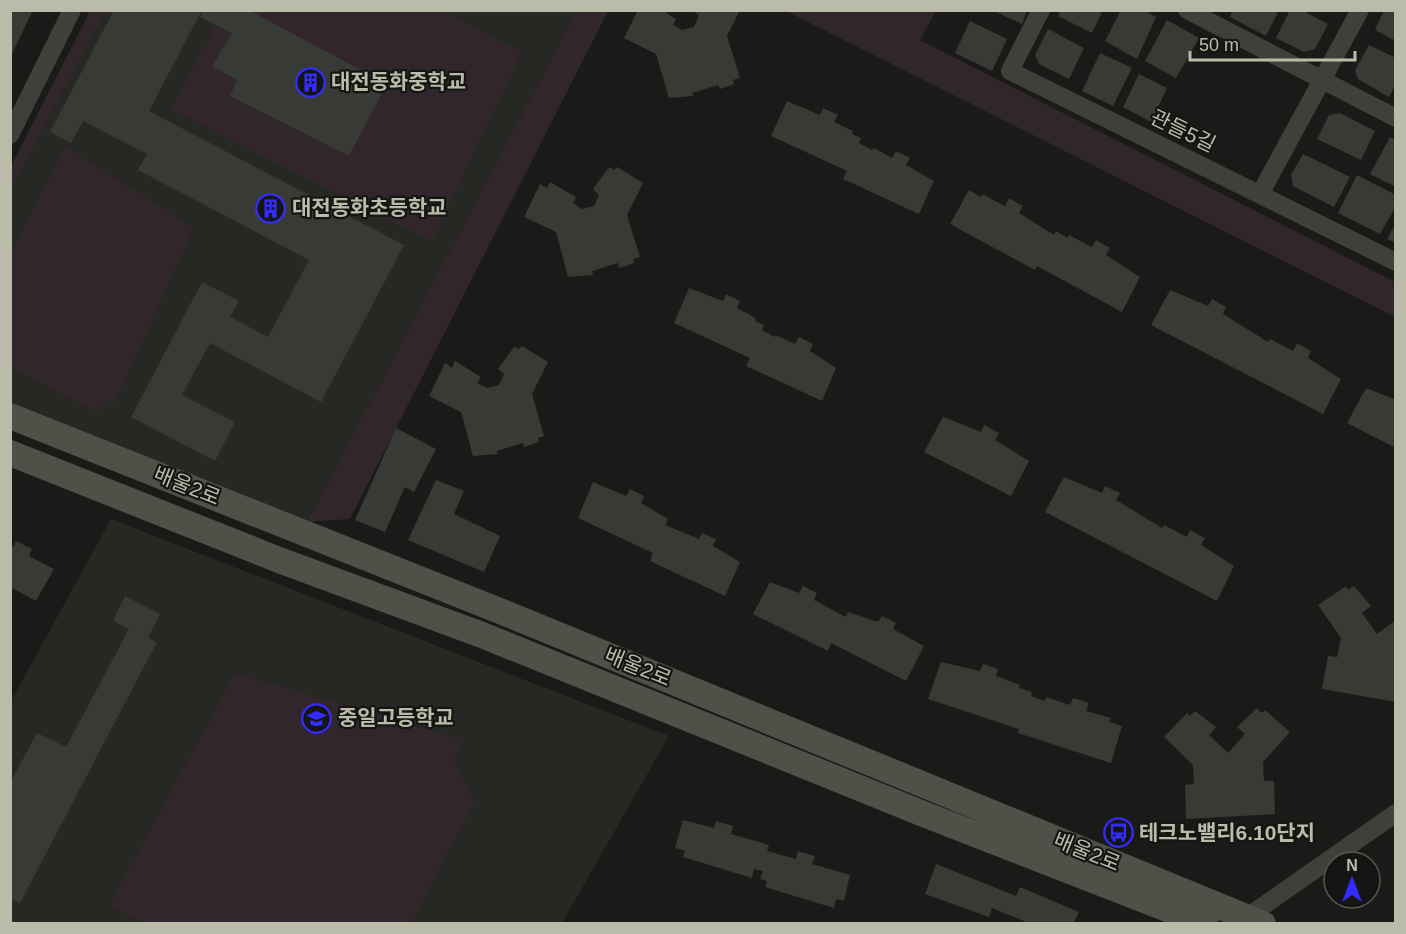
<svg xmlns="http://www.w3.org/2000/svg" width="1406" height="934" viewBox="0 0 1406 934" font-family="Helvetica,'Noto Sans KR',sans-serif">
	<rect width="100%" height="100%" fill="#1a1b18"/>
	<!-- built -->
	<path fill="#262824" d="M105,11H576L307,522L11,405L10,191Z
		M111,519L669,736L562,923L11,924V701Z"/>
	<!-- green -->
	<path fill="#30262b" d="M90,11H105L11,191V166Z
		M224,11H445L522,52L432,242L170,109Z
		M576,11H608L350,519L307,522Z
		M786,11H936L920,40L1395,282V317Z
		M65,146L194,228L114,405L105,400L98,413L11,368V252Z
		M235,673L464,740L454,759L475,802L411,923H143L109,906Z"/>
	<!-- building -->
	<path fill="#383a35" d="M10,10H33L10,58Z
		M114,10H202L149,111L404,245L321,402L210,343L182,395L235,422L215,461L131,417L202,282L239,301L230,317L268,337L309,260L138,170L147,154L83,121L71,143L50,132Z
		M203,10H249L387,84L349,156L230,96L237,80L212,66L232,33L200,17Z
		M638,10H662L676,19L673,25L682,30L694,27L699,16L693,10H740L727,36L740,78L733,80L734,84L720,89L718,85L692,93L693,96L669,98L656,54L624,38Z
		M992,10H1027L1022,24Z
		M1061,10H1098L1102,12L1092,33L1058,16Z
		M1121,10H1143L1156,17L1137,59L1105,41Z
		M1233,10H1279L1266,36L1230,17Z
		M1290,10H1301L1328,24L1315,49L1304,52L1276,38Z
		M1384,10H1396V41L1375,30Z
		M1167,20L1199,38L1176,78L1145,61Z
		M970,21L1007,39L992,71L955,53Z
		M1048,29L1084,48L1069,79L1039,64L1035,55Z
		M1369,45L1396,58V84L1389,97L1358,79L1355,70Z
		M1100,53L1132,68L1113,106L1082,91Z
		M1139,74L1167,88L1151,122L1123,107Z
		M787,101L820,115L823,108L838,115L834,122L853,131L852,134L861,138L859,143L872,150L874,148L892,158L896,151L910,158L906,165L934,181L919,214L843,179L847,171L771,136Z
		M1340,113L1375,131L1361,160L1317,139L1329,115Z
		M1390,137L1396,140V187L1370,174Z
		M1303,154L1350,177L1334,207L1293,186L1291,175Z
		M609,167L614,170L617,167L643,183L627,215L640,257L633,259L634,263L619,268L618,263L592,271L593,275L568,277L556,232L524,217L540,184L547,188L550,182L576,197L573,203L582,209L594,206L599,195L593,189Z
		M1357,175L1396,195V206L1380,234L1338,213Z
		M969,190L981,197L982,194L1005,206L1009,198L1023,206L1019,213L1054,235L1056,231L1068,238L1069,235L1092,247L1096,240L1110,248L1106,255L1140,277L1122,312L1037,266L1035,270L950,224Z
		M1396,223V243L1387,239Z
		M689,288L723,301L726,294L740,301L737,308L756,318L755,321L764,325L762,330L775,337L776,335L795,344L799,337L813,344L810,351L836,368L822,401L746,366L750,358L674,323Z
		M1170,290L1208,306L1212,299L1226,307L1223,314L1268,342L1270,339L1293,351L1297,343L1311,351L1308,358L1341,379L1323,414L1151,325Z
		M522,346L548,362L532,394L544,436L538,438L539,442L524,447L523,443L497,451L498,454L473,456L461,412L429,396L445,363L452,368L455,361L481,377L477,383L487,388L499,385L504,374L498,369L514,347L519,349Z
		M1366,388L1396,400V448L1347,423Z
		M943,417L981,432L984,425L999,433L995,440L1029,461L1011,496L924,452Z
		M396,428L436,449L414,492L405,487L385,532L355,520Z
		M1064,477L1102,493L1105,486L1120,493L1116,500L1162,528L1164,525L1187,537L1190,530L1205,538L1201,545L1234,566L1217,601L1045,512Z
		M436,480L464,491L454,514L500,536L484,572L408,540Z
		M593,482L626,496L630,489L644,496L641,503L668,519L665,525L699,539L702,533L716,539L713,546L740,562L725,596L650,561L653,553L578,518Z
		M16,541L32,549L29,556L54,569L36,601L10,587V546L13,547Z
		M770,582L799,593L803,586L817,593L814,600L846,617L848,612L878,622L882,616L896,623L893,629L924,646L906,681L831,643L828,651L753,614Z
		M1346,586L1348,590L1354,586L1371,606L1362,613L1377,634L1396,620V702L1322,689L1328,656L1337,657L1341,638L1318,605Z
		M125,596L160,614L148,638L157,642L20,903L10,899V783L37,733L66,747L129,629L113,621Z
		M941,662L980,671L983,664L998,669L996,676L1020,685L1019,688L1032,692L1031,696L1045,701L1046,697L1070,705L1073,698L1089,703L1086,711L1111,718L1109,722L1122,726L1111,763L1018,733L1019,729L928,699Z
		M1257,708L1262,713L1265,710L1290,732L1263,762L1264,781H1274L1275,814L1186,819L1185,785L1194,784L1193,765L1164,737L1187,713L1190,716L1195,711L1216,727L1209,735L1228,753L1245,734L1237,727Z
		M683,820L714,828L716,821L733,826L731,834L769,845L767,851L796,859L798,851L815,856L812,864L850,875L844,901L836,899L834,908L765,887L767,881L760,879L763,871L754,869L752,878L683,857L685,851L675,848Z
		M936,864L1016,896L1020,887L1079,912L1073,924H1031L992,908L989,917L925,894Z"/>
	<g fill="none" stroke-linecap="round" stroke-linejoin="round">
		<!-- minor -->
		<path stroke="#3f4039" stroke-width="18" d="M1041,10L1010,71L1396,262
			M1187,10L1396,118
			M10,135L72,10
			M1260,194L1360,10
			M1240,922L1396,813"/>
		<!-- secondary -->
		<path stroke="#4f5047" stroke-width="26" d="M10,416L505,613L1263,924
			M10,453L279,560L482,635L926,815L1206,924"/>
	</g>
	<!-- icons -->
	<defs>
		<symbol id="building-ring" viewBox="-11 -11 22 22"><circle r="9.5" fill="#151613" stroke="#342cff" stroke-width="1.5"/><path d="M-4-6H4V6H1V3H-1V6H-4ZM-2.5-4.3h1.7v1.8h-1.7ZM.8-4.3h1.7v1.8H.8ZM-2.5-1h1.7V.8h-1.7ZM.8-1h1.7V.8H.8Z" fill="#342cff"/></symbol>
		<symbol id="school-ring" viewBox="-11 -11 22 22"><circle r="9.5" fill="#151613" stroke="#342cff" stroke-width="1.5"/><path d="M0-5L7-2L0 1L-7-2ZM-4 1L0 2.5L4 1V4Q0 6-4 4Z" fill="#342cff"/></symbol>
		<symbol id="bus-ring" viewBox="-11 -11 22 22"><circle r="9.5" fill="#151613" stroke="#342cff" stroke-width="1.5"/><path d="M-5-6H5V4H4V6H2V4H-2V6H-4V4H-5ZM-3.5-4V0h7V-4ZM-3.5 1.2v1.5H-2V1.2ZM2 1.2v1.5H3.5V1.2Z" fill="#342cff"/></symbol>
	</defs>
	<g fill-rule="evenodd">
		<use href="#building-ring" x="294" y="66" width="33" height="33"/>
		<use href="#building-ring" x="254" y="192" width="33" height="33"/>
		<use href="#school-ring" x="300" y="702" width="33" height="33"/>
		<use href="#bus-ring" x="1102" y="816" width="33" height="33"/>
	</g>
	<g text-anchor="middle" stroke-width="4.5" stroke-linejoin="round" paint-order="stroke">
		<!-- poi labels -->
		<g font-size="21" font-weight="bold" fill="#babca9" stroke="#151613" text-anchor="start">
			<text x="331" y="89">대전동화중학교</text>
			<text x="292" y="215">대전동화초등학교</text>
			<text x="338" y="725">중일고등학교</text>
			<text x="1139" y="840">테크노밸리6.10단지</text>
		</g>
		<!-- street labels -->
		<g font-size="21" fill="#babca9" stroke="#151613">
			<text transform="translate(1183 131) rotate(26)" y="7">관들5길</text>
			<text transform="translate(187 486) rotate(22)" y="7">배울2로</text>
			<text transform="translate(638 667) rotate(22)" y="7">배울2로</text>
			<text transform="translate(1087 852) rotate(22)" y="7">배울2로</text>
		</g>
	</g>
	<!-- border -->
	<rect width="1406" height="934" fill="none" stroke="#babca9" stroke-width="24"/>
	<!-- north arrow -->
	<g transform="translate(1352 880)"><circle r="28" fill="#151613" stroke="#57584f" stroke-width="1.5"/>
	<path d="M0-4.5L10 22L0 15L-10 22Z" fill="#342cff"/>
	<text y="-9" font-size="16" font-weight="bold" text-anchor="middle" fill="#babca9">N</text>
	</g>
	<!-- scale -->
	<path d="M1190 51v9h165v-9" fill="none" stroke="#babca9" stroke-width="3"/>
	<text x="1199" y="51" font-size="18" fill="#babca9" stroke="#151613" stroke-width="4.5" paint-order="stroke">50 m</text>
</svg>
